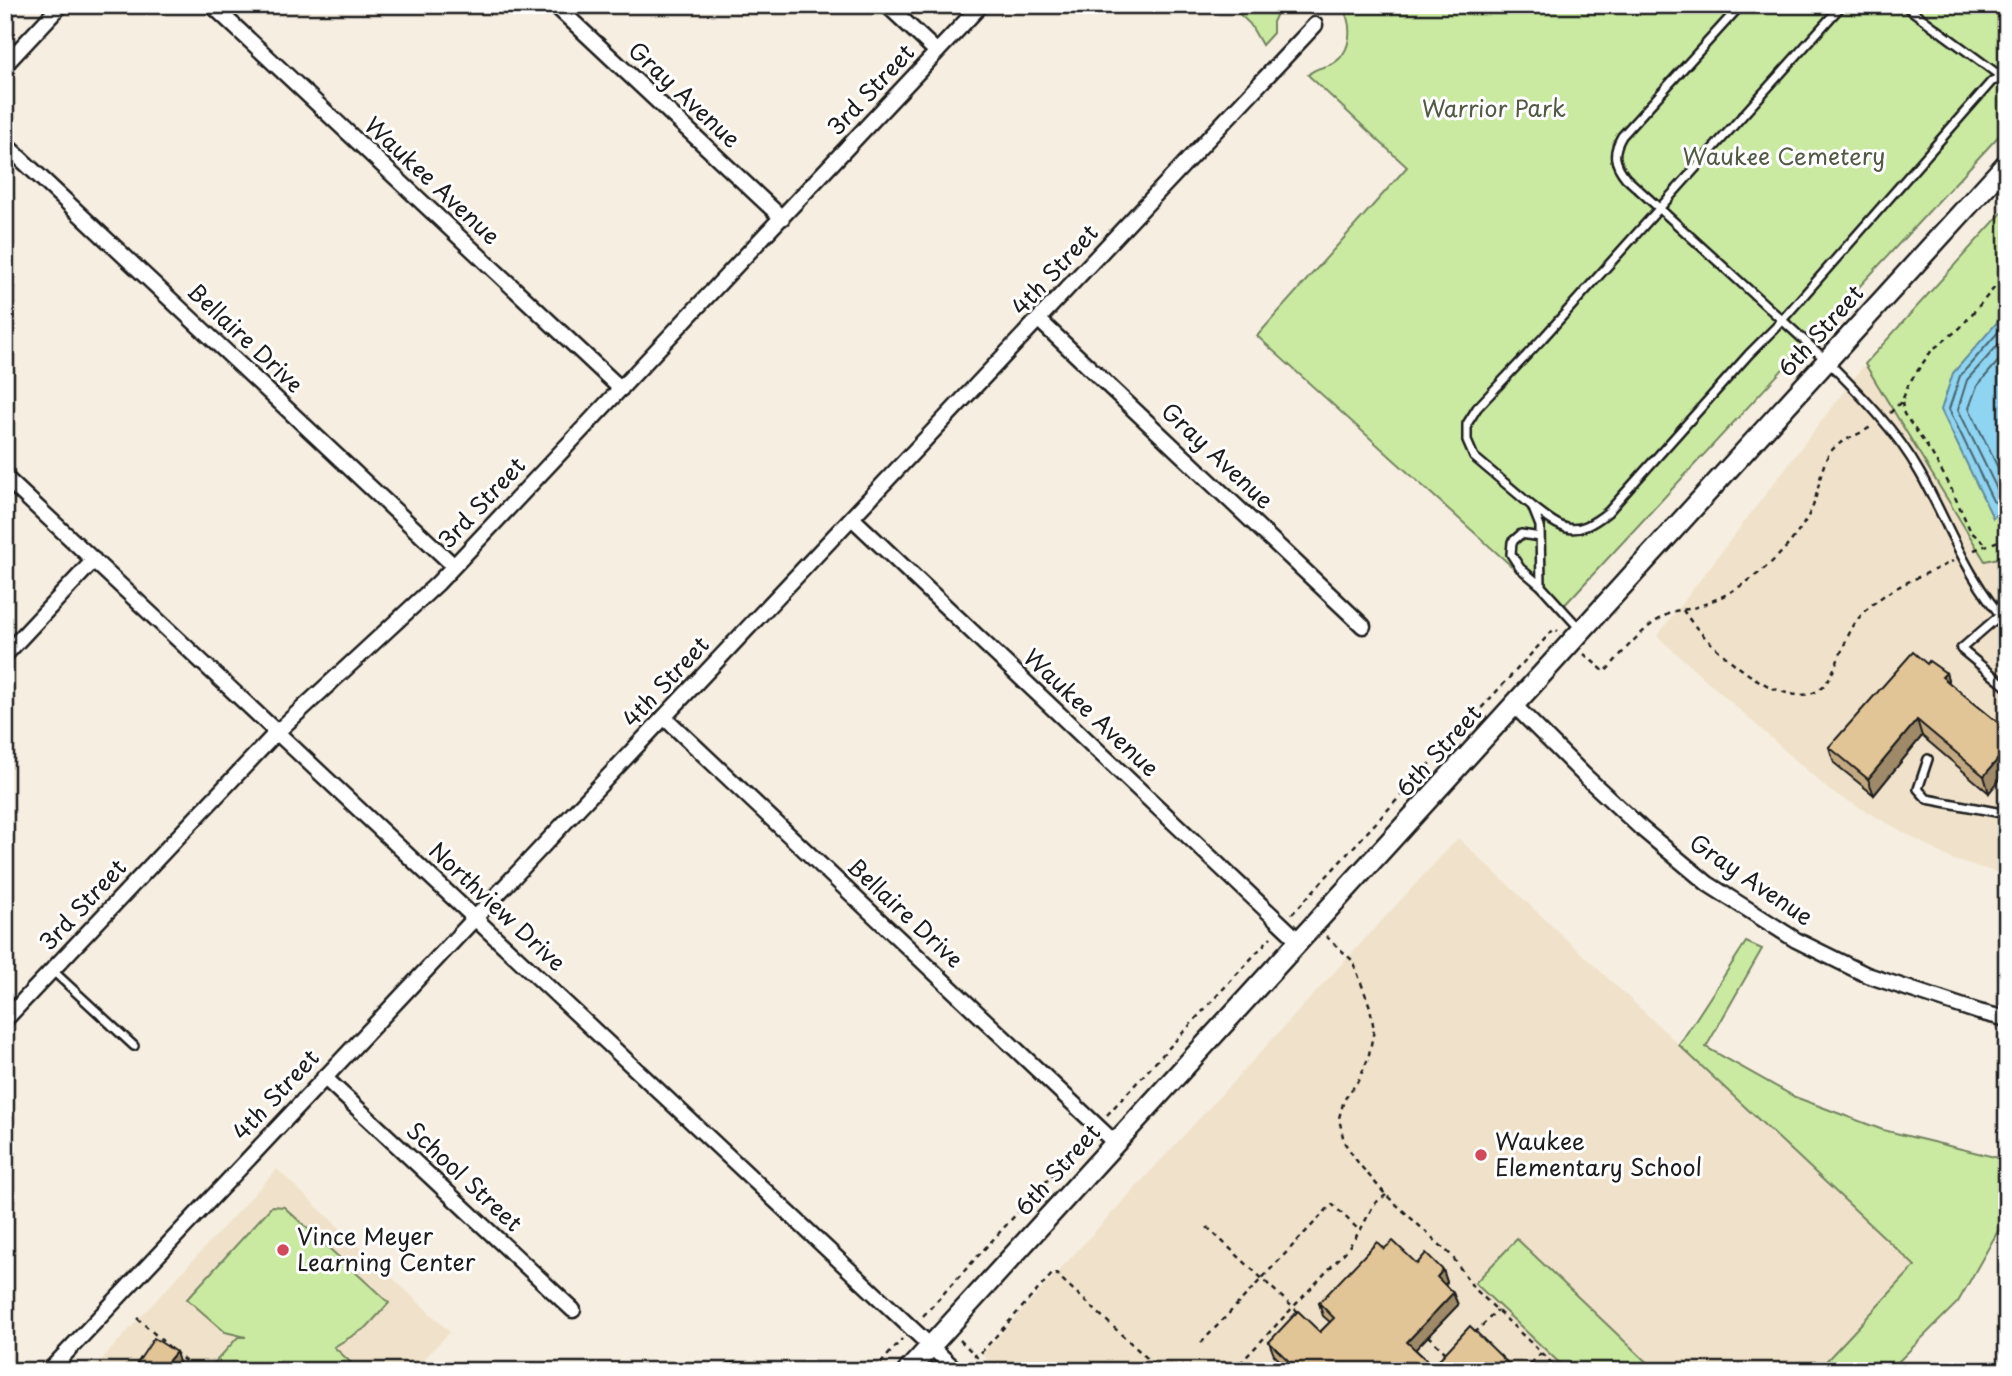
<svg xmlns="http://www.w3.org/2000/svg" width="2012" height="1376" viewBox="0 0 2012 1376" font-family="'Playpen Sans',sans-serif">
	<rect width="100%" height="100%" fill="#f6eee0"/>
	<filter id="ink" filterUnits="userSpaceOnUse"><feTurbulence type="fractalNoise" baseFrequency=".0143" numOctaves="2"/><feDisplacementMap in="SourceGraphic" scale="14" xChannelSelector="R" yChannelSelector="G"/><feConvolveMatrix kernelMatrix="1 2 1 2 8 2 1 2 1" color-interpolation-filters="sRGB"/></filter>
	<g filter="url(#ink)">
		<!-- built -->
		<path fill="#f0e2ca" d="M1865,364L1985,561L2007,556V875L1953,860L1830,791L1657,636Z
			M1458,838L1916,1266L1817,1371H1000L982,1354Z
			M277,1169L450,1332L413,1371H91Z"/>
		<!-- green -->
		<path fill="#caeaa2" stroke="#73835f" stroke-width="2" d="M1230,5H1281L1273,22V33L1262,45L1250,24Z
			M1341,5H2007V127L1560,610L1257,336L1407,167L1308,75C1315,67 1325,68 1334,63C1353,50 1353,23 1341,5Z
			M2007,207V556L1985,561L1865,364Z
			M1746,942L1762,949L1706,1047L1795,1097L1883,1130L2007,1160V1215L1958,1302L1889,1371H1817L1915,1266L1679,1045Z
			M272,1206L284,1207L389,1303L367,1327L334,1347L360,1371H207L238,1337H246L225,1332L187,1299Z
			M1517,1239L1656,1371H1568L1475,1283Z"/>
		<!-- water -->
		<path fill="#8fd4f1" stroke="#618a9c" stroke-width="2" d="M2007,311V503L1993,518L1941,410L1953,373Z"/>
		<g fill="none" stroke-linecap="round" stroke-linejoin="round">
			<!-- shore -->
			<path stroke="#4a6671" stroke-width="2" d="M2007,322L1960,376L1949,409L1993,501L1996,503L2007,499
				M2007,335L1967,380L1958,409L1997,489L2007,490
				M2007,351L1977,386L1969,408L2003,478L2007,480"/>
			<defs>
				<path id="service" d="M1741,5L1622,136C1612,153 1614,163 1626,178L1827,361C1861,395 1896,430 1920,473C1948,522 1967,580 2007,622
					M1904,5L2003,78
					M1532,506C1564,531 1574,539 1608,512L1749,354L1776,327L1992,81L2003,78L2007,81
					M1540,585L1520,568L1511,554L1512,542L1521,534L1540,537
					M2007,609L1961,649L2007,687
					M1581,630L1541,586L1540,526L1532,506L1474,457L1467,441V424L1477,408L1542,339L1842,5
					M1928,759L1918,789L1927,799L2007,814
					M52,970L134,1046"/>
				<path id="minor" d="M212,5L621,389
					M555,5L782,218
					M887,5L937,52
					M5,65L61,5
					M5,144L454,566
					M1039,320L1363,626
					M5,477L957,1371
					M852,518L1299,941
					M5,655L94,560
					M1514,705L1586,777L1641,828L1708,884L1796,940L1867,975L1979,1012L2007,1019
					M664,717L1115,1143
					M5,1020L277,732L438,583L981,5
					M324,1077L573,1310
					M49,1371L1315,25
					M732,1371H742"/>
				<path id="secondary" d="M908,1371L2007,163"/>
			</defs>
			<!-- service casing -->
			<use href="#service" stroke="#1c1c1c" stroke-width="12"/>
			<!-- minor casing -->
			<use href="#minor" stroke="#1c1c1c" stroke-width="19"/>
			<!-- secondary casing -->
			<use href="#secondary" stroke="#1c1c1c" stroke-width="24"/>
			<!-- path -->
			<path stroke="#1c1c1c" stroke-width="2.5" stroke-dasharray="5 5" stroke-linecap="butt" d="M1902,402L1904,414L1931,452L1949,484L1971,532L1986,544
				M1890,413L1902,401L1909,383L1932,350L1960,328L2007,273
				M1974,550L2007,538
				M1683,610C1701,640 1783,717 1820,689C1836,677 1843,638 1858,619C1882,589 1919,578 1953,561
				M1584,654L1605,672C1625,650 1644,625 1672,612C1679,609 1687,610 1693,608C1725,598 1752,581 1776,558C1790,544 1805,525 1813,506C1819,490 1821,462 1832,450C1843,438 1861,435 1873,425
				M1292,914L1554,629L1558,631
				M1326,936L1353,961L1370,1007L1374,1030L1368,1059L1358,1081L1344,1100L1339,1118L1344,1142L1359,1164L1386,1195L1452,1256L1473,1287L1560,1371
				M1107,1115L1271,937
				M1207,1227L1300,1314
				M923,1316L1086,1138
				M137,1318L186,1362L193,1371
				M1475,1333L1497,1310
				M1428,1336L1447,1354
				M960,1340L977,1357L1054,1272L1161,1371
				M1201,1343L1332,1204L1360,1231
				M874,1371L902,1339
				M1233,1371L1346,1251L1361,1229L1374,1204L1386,1195
				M1524,1371L1541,1353"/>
			<!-- service -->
			<use href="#service" stroke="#fff" stroke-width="7"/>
			<!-- minor -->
			<use href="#minor" stroke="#fff" stroke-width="14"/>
			<!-- secondary -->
			<use href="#secondary" stroke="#fff" stroke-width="19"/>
		</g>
		<!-- wall -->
		<path fill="#c2a981" stroke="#1c1c1c" stroke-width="2" d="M1927,664L1946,673L1949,683L2007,730L1989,793L1922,736L1874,795L1834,763L1829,747Z
			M1384,1249L1417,1264L1443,1270L1447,1282L1445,1285L1453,1293L1458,1305L1415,1349L1433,1366L1516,1371H1291L1274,1355L1269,1342L1320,1332L1330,1322L1323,1316L1319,1303Z"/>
		<!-- shaded-wall -->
		<path fill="#9e8a69" stroke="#1c1c1c" stroke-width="2" d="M1946,673L1951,689L1942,677Z
			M1917,720L1922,736L1874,795L1868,779Z
			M2007,748V771L1989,793L1984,776Z
			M1443,1270L1447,1282L1441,1289L1437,1277Z
			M1453,1293L1458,1305L1411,1354L1407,1342Z
			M176,1352L180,1365L175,1371H167L165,1365Z"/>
		<!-- building -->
		<path fill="#e2c596" stroke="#1c1c1c" stroke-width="2" d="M1913,652L1927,664L1929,661L1946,673L1942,677L2007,730V748L1984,776L1917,720L1868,779L1829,747Z
			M1393,1241L1417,1264L1426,1253L1443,1270L1437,1277L1453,1293L1407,1342L1433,1366L1470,1326L1516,1371H1295L1297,1369L1269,1342L1298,1311L1320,1332L1334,1318L1319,1303L1377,1242L1384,1249Z
			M154,1338L176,1352L165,1365L171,1371H132Z"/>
	</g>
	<!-- markers -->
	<g fill="#d1495b" stroke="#fff" stroke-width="2.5">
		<circle cx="1481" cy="1155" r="7"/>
		<circle cx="283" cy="1250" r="7"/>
	</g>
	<g text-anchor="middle" stroke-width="6" stroke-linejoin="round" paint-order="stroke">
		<!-- street labels -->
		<g font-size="23" fill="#1c1c1c" stroke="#fff">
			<text transform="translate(871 90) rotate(-47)" y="8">3rd Street</text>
			<text transform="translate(684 95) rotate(43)" y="8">Gray Avenue</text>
			<text transform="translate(432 181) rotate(43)" y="8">Waukee Avenue</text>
			<text transform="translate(1055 270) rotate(-47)" y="8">4th Street</text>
			<text transform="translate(1821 331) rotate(-48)" y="8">6th Street</text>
			<text transform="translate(245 338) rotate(43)" y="8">Bellaire Drive</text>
			<text transform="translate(1217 456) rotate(43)" y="8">Gray Avenue</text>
			<text transform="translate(482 503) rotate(-47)" y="8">3rd Street</text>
			<text transform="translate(666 682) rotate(-47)" y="8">4th Street</text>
			<text transform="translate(1091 713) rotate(43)" y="8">Waukee Avenue</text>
			<text transform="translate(1439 751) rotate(-48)" y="8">6th Street</text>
			<text transform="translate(1751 880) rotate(34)" y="8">Gray Avenue</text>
			<text transform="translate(83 905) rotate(-47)" y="8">3rd Street</text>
			<text transform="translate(497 907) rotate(43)" y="8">Northview Drive</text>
			<text transform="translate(905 913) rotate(43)" y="8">Bellaire Drive</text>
			<text transform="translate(276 1095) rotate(-47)" y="8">4th Street</text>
			<text transform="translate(1058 1170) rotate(-48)" y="8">6th Street</text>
			<text transform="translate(464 1177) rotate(43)" y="8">School Street</text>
		</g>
		<!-- park labels -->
		<g font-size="23" fill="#505a44" stroke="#fff">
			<text x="1494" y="117">Warrior Park</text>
			<text x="1784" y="165">Waukee Cemetery</text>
		</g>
		<!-- poi labels -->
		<g font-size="23" fill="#1c1c1c" stroke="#fff" text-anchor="start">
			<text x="1495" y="1150">Waukee<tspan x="1495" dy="26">Elementary School</tspan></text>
			<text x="297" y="1245">Vince Meyer<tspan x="297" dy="26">Learning Center</tspan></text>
		</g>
	</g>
	<!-- margin -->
	<rect width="2012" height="1376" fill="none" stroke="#fff" stroke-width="28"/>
	<rect x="14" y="14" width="1984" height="1348" fill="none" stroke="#1c1c1c" stroke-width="2.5" filter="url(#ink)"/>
</svg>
